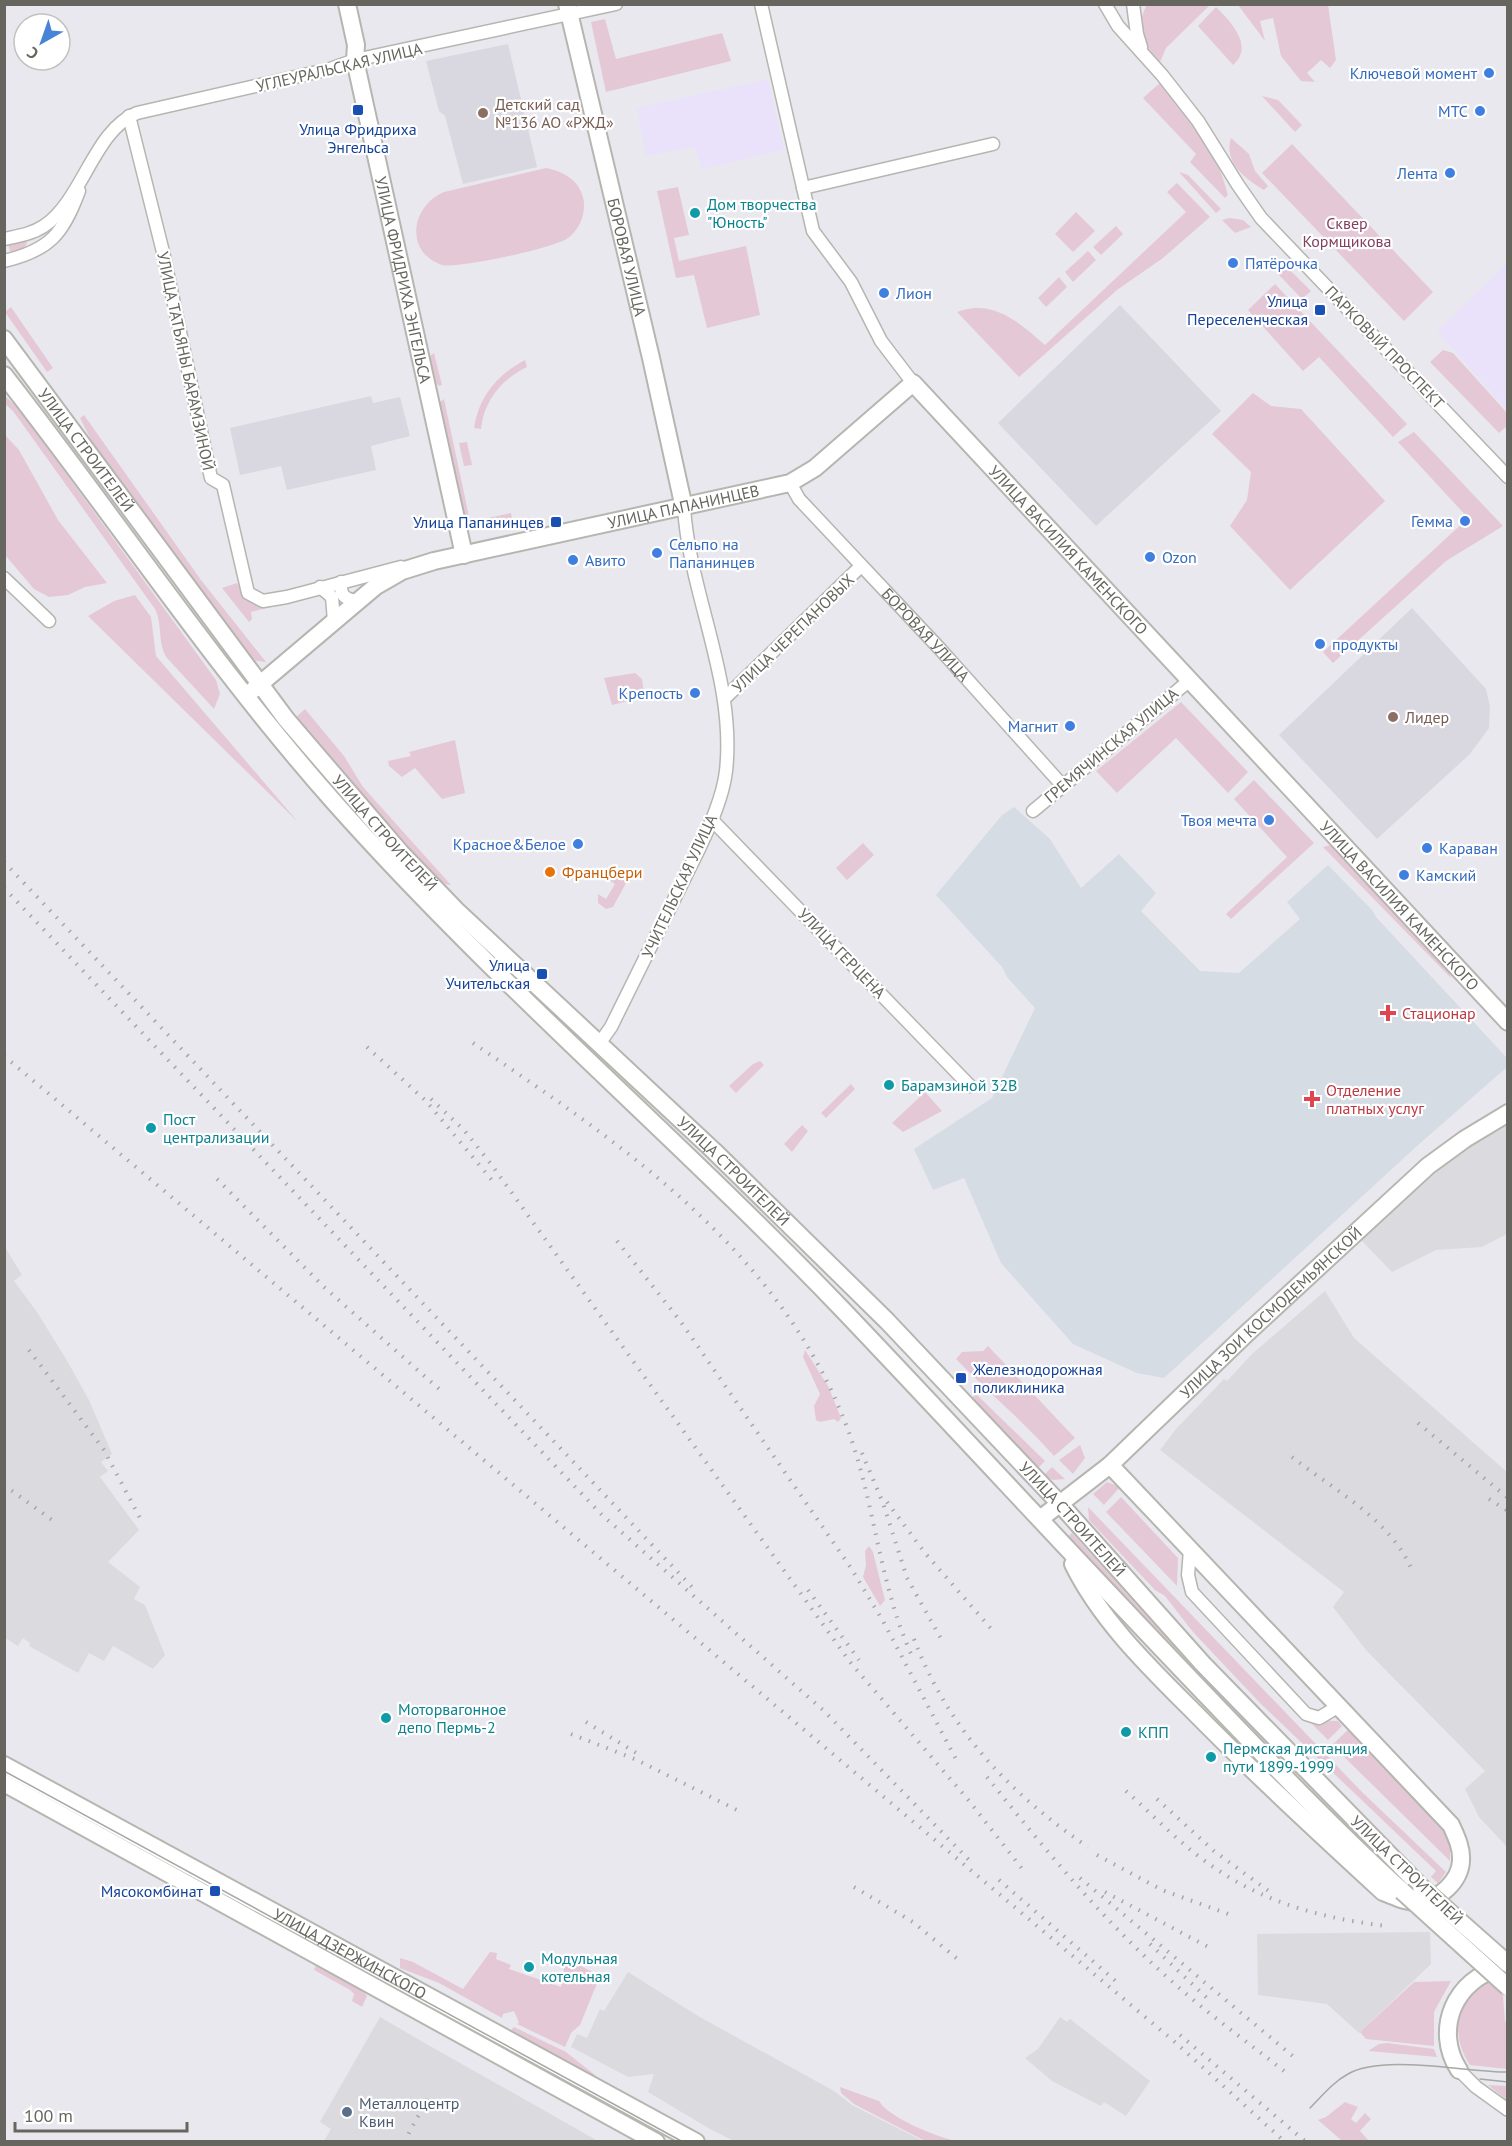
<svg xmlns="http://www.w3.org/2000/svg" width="1512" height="2146" viewBox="0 0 1512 2146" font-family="'PT Sans',sans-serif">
	<rect width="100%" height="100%" fill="#eae8ef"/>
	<!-- commercial -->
	<path fill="#e9e2fa" d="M768,79L784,150L702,169L694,147L646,156L637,108Z
		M1507,263V410L1437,331Z"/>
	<!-- industrial -->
	<path fill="#dbdadf" d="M1507,1121V1234L1482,1247L1436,1250L1392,1272L1359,1238L1446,1163Z
		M5,1247L22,1275L14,1281L37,1312L66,1359L89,1400L112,1454L101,1462L108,1471L100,1477L139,1530L108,1562L140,1587L134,1599L145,1605L165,1655L153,1669L113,1646L104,1661L89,1653L78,1673L29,1646L30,1643L23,1638L18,1646L5,1638Z
		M1325,1291L1354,1338L1507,1472V1847L1479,1817L1465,1789L1485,1771L1366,1650L1333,1607L1344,1592L1160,1450L1176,1429L1224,1379L1227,1381L1252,1354Z
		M1430,1932L1431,1964L1359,2033L1327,2004L1258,1995L1257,1934Z
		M628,1972L698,2016L834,2091L852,2105L923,2141H734L710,2129L648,2092L654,2074L628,2077L571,2047L577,2034L587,2038L600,2009L604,2011Z
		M380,2017L423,2042L598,2141H324L331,2129L320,2122Z
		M1060,2017L1067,2022L1070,2019L1150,2081L1126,2116L1104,2102L1101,2106L1052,2081L1025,2058L1038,2049Z"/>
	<!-- education -->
	<path fill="#d9d7df" d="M508,44L537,167L463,184L445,116L439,111L426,61Z
		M1120,305L1221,411L1096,526L998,423Z
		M371,396L373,403L400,397L410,436L371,446L376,470L287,490L281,466L240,475L230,428Z
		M1412,608L1486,689L1490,707L1489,728L1470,754L1377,839L1279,735Z"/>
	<!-- medical -->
	<path fill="#d5dce3" d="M1014,807L1050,839L1081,888L1119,854L1156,893L1141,911L1200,971L1239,973L1300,919L1287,902L1328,865L1372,910L1376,917L1507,1058V1067L1417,1146L1164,1378L1137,1373L1073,1344L1001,1263L964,1178L933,1190L914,1149L992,1098L1035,1008L1007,977L1003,968L936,895L1002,815Z"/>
	<!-- green -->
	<path fill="#e4c8d6" d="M1147,5H1210L1166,48L1160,62C1144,46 1134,26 1147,5Z
		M1238,5H1328L1336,60L1330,68L1321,60L1307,73L1315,82L1301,81L1281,56L1273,18L1260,21L1265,41Z
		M1216,7C1230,21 1255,46 1233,65L1198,26Z
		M605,19L616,59L722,33L731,61L606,92L591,22Z
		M1162,81C1192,119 1216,148 1228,195L1225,198L1190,162L1196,154L1143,98Z
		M1262,96L1278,100L1302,125L1295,132Z
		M1231,138L1249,154L1255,171L1268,186L1264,190C1246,179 1223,163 1231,138Z
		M1292,144L1433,292L1404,321L1262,173Z
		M546,168C565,172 581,181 584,202C585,216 579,230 568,238C555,248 457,269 442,265C404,252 411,206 444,192Z
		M1179,172L1188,175L1221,209L1216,213Z
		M1177,183L1210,217L1163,258L1117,290L1019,377L957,312C993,298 1020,323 1045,345L1186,212L1167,192Z
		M678,187L689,235L674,238L679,261L746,246L760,315L707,328L694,275L676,278L657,191Z
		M1076,212L1095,231L1073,252L1055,234Z
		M1230,218L1243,220L1251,227L1235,233L1222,220Z
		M1116,226L1123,234L1101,255L1093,247Z
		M26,239L27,243L23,250L11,255L8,243Z
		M1088,251L1096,260L1073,282L1065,272Z
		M1287,267L1311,291L1302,299L1279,275Z
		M1059,277L1067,287L1046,307L1038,298Z
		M1275,284L1407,424L1393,437L1319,357L1303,371L1248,310Z
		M11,307L53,368L47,372L5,312Z
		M1443,350L1453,353L1507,413V426L1499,433L1430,362Z
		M434,353L442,385L439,386L436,383L429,357Z
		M525,360L527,367C502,379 484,400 481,429L474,428C479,396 497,375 525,360Z
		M1253,393L1271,406L1301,409L1385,501L1290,590L1230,526L1247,500L1251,472L1212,434Z
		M5,396L20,410L216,680L220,694L214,709L167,658C157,643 163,625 155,609L13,411L5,404Z
		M444,399L470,521L465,522L439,403Z
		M84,415L201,580L266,662L250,660L101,460L80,418Z
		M1414,432L1503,526L1446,561L1333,663L1323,652L1468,518L1398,442Z
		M5,435L19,450L58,520L107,583L85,587L68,595L49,597L34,589L5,555Z
		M467,442L472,465L464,466L459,443Z
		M511,513L512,518L480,525L475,523L474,521Z
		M237,583C248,606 262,604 285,603L251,612L252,619L249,622L222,588Z
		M135,595L151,617L156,656L298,822L88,616L114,601Z
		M635,673L642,679L644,693L641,698L612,705L604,678Z
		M1181,702L1248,772L1228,793L1176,738L1117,793L1096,771Z
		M305,709L344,756L363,787L451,885L443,884L415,855L296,717Z
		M455,740L465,793L442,799L415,768L402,777L389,766L388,761L411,756L409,752Z
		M1254,780L1314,843L1231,919L1226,914L1287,857L1234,799Z
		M863,843L874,855L847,880L836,868Z
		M1331,845L1336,846L1447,965L1451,978L1323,847Z
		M617,872L624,877L626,883L613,907L606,909L598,903V894L606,899L615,884L606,878L611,873Z
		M760,1061L764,1065L736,1093L729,1086L753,1064Z
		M851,1084L855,1089L826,1118L821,1113Z
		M925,1092L942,1111L903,1132L892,1123Z
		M802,1125L808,1131L792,1152L784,1144Z
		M988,1346L1075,1438L1054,1456C1023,1421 988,1392 956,1359L962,1352L983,1351Z
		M805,1350L828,1386L841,1418L838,1422L834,1419L820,1422L816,1420L814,1406L820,1394L803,1357Z
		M976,1394L1045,1461L1036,1470L970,1400Z
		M1080,1445L1085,1458L1073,1474L1059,1460Z
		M1052,1467L1065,1479L1053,1480L1043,1476Z
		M1107,1482L1120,1487L1104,1505L1093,1494Z
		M1121,1497L1178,1558L1177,1586L1106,1512Z
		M1088,1507L1362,1792L1446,1872L1438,1883L1431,1877L1436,1871L1260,1703L1193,1632L1165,1596L1155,1590L1089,1520Z
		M1072,1533L1225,1703L1223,1705L1066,1538Z
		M869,1546L873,1552L885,1600L880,1606L863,1577L866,1565L865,1551Z
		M1308,1720L1338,1721L1342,1726L1328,1740Z
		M1350,1728L1416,1796L1450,1836V1861L1332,1745Z
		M490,1952L497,1953L496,1959L511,1965L509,1969L561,1987L565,1963L581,1966L600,1976L580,2025L571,2033L565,2047L517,2024L519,2023L514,2011L503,2014L502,2018L439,1983L400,1968V1958L413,1962L463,1989Z
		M316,1965L362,1990L367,1996L362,2007L352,2001L354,1994L350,1990L314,1970Z
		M1507,1976V1993L1503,1996L1505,2021L1507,2024V2069L1470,2065C1452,2039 1452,1999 1484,1982C1490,1978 1500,1978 1507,1976Z
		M1451,1981L1434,2012V2046L1366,2039L1360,2032L1414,1982Z
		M514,2027L566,2052L595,2075C573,2078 526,2047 510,2031Z
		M1387,2043L1434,2049L1437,2057L1368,2051L1379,2044Z
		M1488,2085L1507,2086V2100Z
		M840,2087L879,2101C889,2118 937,2137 956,2141H925L854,2104L841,2093Z
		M1345,2102L1358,2107L1351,2119L1356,2123L1365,2113L1371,2119L1360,2131L1369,2141H1342L1318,2120L1326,2117Z"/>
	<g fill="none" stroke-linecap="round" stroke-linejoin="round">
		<defs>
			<g id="street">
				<path d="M761,4L813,231L851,282L881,341L913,383"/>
				<path d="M1105,4L1118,26L1162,75L1198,121L1238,185L1261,218L1508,477"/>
				<path d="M1133,4L1137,34L1141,47"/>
				<path d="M129,116L163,252L211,478L223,485L248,593L263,601L287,597L401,567"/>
				<path d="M803,188L993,144"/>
				<path d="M4,239C18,236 32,234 44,226C83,200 94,130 137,113L330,69L355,60L616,4"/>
				<path d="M4,261C50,250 63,234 79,191"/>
				<path id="s1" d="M790,483L799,499L940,649L1062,785"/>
				<path d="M4,578L49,621"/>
				<path d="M341,582C340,595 344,599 357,601"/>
				<path d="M320,587L332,597L334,621"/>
				<path d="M724,699L861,566"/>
				<path d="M1033,811L1190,680"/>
				<path d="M712,820L970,1086"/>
				<path d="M599,1044L611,1027L699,849C710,825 723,797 726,771C736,681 690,596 684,508"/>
				<path d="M1190,1550L1188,1575L1192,1592L1306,1714L1319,1718L1339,1706"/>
				<path d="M1459,2070L1476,2087L1508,2110"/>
			</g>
			<g id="secondary">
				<path id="s2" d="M347,4L356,45L355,60L464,555"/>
				<path id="s3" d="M567,4L651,358L684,508"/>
				<path id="s4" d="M4,339L286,719L401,853L456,910L714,1151L887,1321L1061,1505L1203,1664L1421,1887"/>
				<path d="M4,375C115,517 215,668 334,802C493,981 676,1136 841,1308C963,1436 1082,1566 1204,1693C1269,1761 1333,1828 1402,1891"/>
				<path id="s5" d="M253,690L376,586L402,571L434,561L790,483L815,468L913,383L1508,1022"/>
				<path id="s6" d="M1040,1519L1110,1465L1246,1334L1428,1166L1465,1139L1508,1113"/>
				<path d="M1073,1564C1101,1621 1150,1668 1194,1712C1255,1774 1319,1833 1383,1892C1394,1896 1407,1903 1420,1902C1439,1900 1460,1881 1461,1861C1462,1848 1456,1836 1451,1825L1110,1465"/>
				<path id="s7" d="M4,1765L696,2142"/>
				<path d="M4,1783L656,2142"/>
				<path d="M1459,2070C1433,2030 1455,1978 1501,1968"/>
			</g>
		</defs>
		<!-- street casing -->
		<use href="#street" stroke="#b5b6b0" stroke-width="15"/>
		<!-- secondary casing -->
		<use href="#secondary" stroke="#b6b6b0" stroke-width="20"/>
		<!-- street -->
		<use href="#street" stroke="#fff" stroke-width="12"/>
		<!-- secondary -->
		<use href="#secondary" stroke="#fff" stroke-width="16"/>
		<!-- tram -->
		<path stroke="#a7a7a4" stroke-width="1.5" d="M4,1771L683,2142
			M1480,2079L1508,2082
			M1310,2108C1322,2096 1333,2082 1348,2074C1383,2054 1464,2072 1508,2072"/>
		<!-- rail -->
		<path stroke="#a7a7a4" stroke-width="4" stroke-dasharray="1.5 8" stroke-linecap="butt" d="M4,862L693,1588
			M4,888L602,1515L824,1711L970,1861
			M473,1043C623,1145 782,1252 848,1430C875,1503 879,1584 912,1656
			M367,1047L426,1101L496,1185
			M4,1056L1176,2043L1285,2142
			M431,1099L464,1130L491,1164L850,1662L970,1802L1023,1870
			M217,1179L324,1287L439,1389
			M617,1241L681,1322L851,1568L883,1621L958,1763
			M29,1350L104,1450L140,1518
			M1418,1423L1508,1498
			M862,1453L883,1503L907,1578L944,1644
			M1292,1457C1334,1490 1390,1519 1412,1570
			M4,1485L52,1520
			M1489,1499L1508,1511
			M887,1502L925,1553L994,1632
			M808,1590L859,1660
			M914,1639C948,1729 1010,1794 1088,1847
			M586,1722L638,1754
			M571,1734L637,1760L743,1813
			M987,1777C1043,1847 1100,1917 1167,1977C1204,2011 1245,2040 1284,2071
			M1126,1791C1154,1816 1181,1845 1212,1866C1264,1903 1325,1919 1387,1926
			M1157,1799L1214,1851L1270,1892
			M1097,1855L1162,1890L1228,1914
			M1080,1878L1295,2058
			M999,1880L1118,1983
			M854,1887L913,1922L961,1962
			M1105,1892L1212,1949
			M1150,1944L1209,2000
			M1180,2035L1306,2142
			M404,2142L430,2094"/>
		<defs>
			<path id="secondary-bridge" d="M1421,1887L1508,1964
				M1402,1891L1508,1987"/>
		</defs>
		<!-- secondary-bridge casing -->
		<use href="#secondary-bridge" stroke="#b6b6b0" stroke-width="20" stroke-linecap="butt"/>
		<!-- secondary-bridge -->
		<use href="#secondary-bridge" stroke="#fff" stroke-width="16"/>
	</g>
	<!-- markers -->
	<g fill="#3f7fe0" stroke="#fff" stroke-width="2">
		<circle cx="1489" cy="73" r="6"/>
		<circle cx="1480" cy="111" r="6"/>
		<circle cx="1450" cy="173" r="6"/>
		<circle cx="1233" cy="263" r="6"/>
		<circle cx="884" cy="293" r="6"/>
		<circle cx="1465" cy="521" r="6"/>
		<circle cx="657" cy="553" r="6"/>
		<circle cx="1150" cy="557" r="6"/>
		<circle cx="573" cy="560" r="6"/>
		<circle cx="1320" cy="644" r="6"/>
		<circle cx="695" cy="693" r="6"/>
		<circle cx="1070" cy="726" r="6"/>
		<circle cx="1269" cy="820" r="6"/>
		<circle cx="578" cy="844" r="6"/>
		<circle cx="1427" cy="848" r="6"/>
		<circle cx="1404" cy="875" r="6"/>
	</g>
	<g fill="#1a4fb4" stroke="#fff" stroke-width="2">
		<rect x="352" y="104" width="12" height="12" rx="3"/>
		<rect x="1314" y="304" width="12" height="12" rx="3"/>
		<rect x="550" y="516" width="12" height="12" rx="3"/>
		<rect x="536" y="968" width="12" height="12" rx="3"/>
		<rect x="955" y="1372" width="12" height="12" rx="3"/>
		<rect x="209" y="1885" width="12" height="12" rx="3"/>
	</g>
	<g fill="#8d6e63" stroke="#fff" stroke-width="2">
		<circle cx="483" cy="113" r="6"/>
		<circle cx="1393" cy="717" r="6"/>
	</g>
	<g fill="#0f9aa8" stroke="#fff" stroke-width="2">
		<circle cx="695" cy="213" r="6"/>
		<circle cx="889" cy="1085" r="6"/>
		<circle cx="151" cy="1128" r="6"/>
		<circle cx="386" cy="1718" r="6"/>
		<circle cx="1126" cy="1732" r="6"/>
		<circle cx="1211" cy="1757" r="6"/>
		<circle cx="529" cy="1967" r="6"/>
	</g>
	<circle fill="#e8710a" stroke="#fff" stroke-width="2" cx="550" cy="872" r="6"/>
	<g fill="#e0444e" stroke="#fff" stroke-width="2">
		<path d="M1385 1004h6v6h6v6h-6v6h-6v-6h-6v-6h6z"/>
		<path d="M1309 1090h6v6h6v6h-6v6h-6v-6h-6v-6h6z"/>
	</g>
	<circle fill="#5c6f8a" stroke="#fff" stroke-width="2" cx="347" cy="2112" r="6"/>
	<g text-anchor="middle" stroke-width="4.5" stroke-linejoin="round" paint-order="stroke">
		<!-- street labels -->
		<g font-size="16" fill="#66665f" stroke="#fff">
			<text transform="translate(339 67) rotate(-13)" y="6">УГЛЕУРАЛЬСКАЯ УЛИЦА</text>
			<text dy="6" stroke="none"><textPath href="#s3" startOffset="260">БОРОВАЯ УЛИЦА</textPath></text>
			<text dy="6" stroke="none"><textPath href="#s2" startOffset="282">УЛИЦА ФРИДРИХА ЭНГЕЛЬСА</textPath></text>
			<text transform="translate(1385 347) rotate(46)" y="6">ПАРКОВЫЙ ПРОСПЕКТ</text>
			<text transform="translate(186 361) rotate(78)" y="6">УЛИЦА ТАТЬЯНЫ БАРАМЗИНОЙ</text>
			<text dy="6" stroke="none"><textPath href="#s4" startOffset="138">УЛИЦА СТРОИТЕЛЕЙ</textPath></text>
			<text dy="6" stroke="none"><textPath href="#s5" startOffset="480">УЛИЦА ПАПАНИНЦЕВ</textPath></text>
			<text dy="6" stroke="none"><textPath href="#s5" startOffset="976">УЛИЦА ВАСИЛИЯ КАМЕНСКОГО</textPath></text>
			<text transform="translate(793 633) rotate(-44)" y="6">УЛИЦА ЧЕРЕПАНОВЫХ</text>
			<text dy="6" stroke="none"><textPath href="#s1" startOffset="204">БОРОВАЯ УЛИЦА</textPath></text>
			<text transform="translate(1111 745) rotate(-40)" y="6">ГРЕМЯЧИНСКАЯ УЛИЦА</text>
			<text dy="6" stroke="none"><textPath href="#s4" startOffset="624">УЛИЦА СТРОИТЕЛЕЙ</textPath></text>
			<text transform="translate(679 886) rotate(-65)" y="6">УЧИТЕЛЬСКАЯ УЛИЦА</text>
			<text dy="6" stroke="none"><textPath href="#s5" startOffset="1462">УЛИЦА ВАСИЛИЯ КАМЕНСКОГО</textPath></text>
			<text transform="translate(842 953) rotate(46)" y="6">УЛИЦА ГЕРЦЕНА</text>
			<text dy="6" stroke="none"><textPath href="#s4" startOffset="1110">УЛИЦА СТРОИТЕЛЕЙ</textPath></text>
			<text dy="6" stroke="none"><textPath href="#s6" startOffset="310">УЛИЦА ЗОИ КОСМОДЕМЬЯНСКОЙ</textPath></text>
			<text dy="6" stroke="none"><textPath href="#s4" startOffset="1596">УЛИЦА СТРОИТЕЛЕЙ</textPath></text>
			<text transform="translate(1407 1870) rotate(44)" y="6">УЛИЦА СТРОИТЕЛЕЙ</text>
			<text dy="6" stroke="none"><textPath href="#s7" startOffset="394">УЛИЦА ДЗЕРЖИНСКОГО</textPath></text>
		</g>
		<!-- shop labels -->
		<g font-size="16" fill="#366cbe" stroke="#fff" text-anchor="end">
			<text x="1477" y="79">Ключевой момент</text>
			<text x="1468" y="117">МТС</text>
			<text x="1438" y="179">Лента</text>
			<text x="1245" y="269" text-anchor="start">Пятёрочка</text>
			<text x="896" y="299" text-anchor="start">Лион</text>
			<text x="1453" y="527">Гемма</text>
			<text x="669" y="550" text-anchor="start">Сельпо на<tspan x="669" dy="18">Папанинцев</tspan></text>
			<text x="1162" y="563" text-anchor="start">Ozon</text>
			<text x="585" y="566" text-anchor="start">Авито</text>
			<text x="1332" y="650" text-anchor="start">продукты</text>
			<text x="683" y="699">Крепость</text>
			<text x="1058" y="732">Магнит</text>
			<text x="1257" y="826">Твоя мечта</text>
			<text x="566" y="850">Красное&amp;Белое</text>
			<text x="1439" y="854" text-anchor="start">Караван</text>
			<text x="1416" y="881" text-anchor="start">Камский</text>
		</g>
		<!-- education labels -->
		<g font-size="16" fill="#785e54" stroke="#fff" text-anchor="start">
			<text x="495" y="110">Детский сад<tspan x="495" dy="18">№136 АО «РЖД»</tspan></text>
			<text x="1405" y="723">Лидер</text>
		</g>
		<!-- transit labels -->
		<g font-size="16" fill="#164399" stroke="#fff" text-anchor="end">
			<text x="358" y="135" text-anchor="middle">Улица Фридриха<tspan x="358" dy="18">Энгельса</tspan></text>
			<text x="1308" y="307">Улица<tspan x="1308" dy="18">Переселенческая</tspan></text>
			<text x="544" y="528">Улица Папанинцев</text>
			<text x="530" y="971">Улица<tspan x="530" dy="18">Учительская</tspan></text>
			<text x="973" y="1375" text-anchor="start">Железнодорожная<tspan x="973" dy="18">поликлиника</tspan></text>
			<text x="203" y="1897">Мясокомбинат</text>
		</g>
		<!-- culture labels -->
		<g font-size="16" fill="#0d838f" stroke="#fff" text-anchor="start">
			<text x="707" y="210">Дом творчества<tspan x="707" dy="18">"Юность"</tspan></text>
			<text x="901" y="1091">Барамзиной 32В</text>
			<text x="163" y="1125">Пост<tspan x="163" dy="18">централизации</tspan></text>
			<text x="398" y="1715">Моторвагонное<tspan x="398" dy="18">депо Пермь-2</tspan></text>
			<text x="1138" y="1738">КПП</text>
			<text x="1223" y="1754">Пермская дистанция<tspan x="1223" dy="18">пути 1899-1999</tspan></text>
			<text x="541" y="1964">Модульная<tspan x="541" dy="18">котельная</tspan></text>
		</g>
		<!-- park labels -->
		<g font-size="16" fill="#83415f" stroke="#fff">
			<text x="1347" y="229">Сквер<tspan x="1347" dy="18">Кормщикова</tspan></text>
		</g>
		<!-- food labels -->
		<g font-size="16" fill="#c56008" stroke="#fff" text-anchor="start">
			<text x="562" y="878">Францбери</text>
		</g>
		<!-- health labels -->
		<g font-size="16" fill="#be3a42" stroke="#fff" text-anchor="start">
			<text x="1402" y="1019">Стационар</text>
			<text x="1326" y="1096">Отделение<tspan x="1326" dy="18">платных услуг</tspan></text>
		</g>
		<!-- service labels -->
		<g font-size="16" fill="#4e5e75" stroke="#fff" text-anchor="start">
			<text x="359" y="2109">Металлоцентр<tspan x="359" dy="18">Квин</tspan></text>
		</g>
	</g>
	<!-- border -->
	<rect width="1512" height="2146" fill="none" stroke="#66665f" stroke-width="12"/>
	<!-- north arrow -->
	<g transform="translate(42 42) rotate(220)"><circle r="28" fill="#ffffff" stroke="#c2c2bf" stroke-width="1.5"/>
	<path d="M0-4.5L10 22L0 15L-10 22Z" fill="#4884d5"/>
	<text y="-9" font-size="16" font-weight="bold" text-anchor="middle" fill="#66665f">С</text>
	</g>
	<!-- scale -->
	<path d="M15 2122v9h172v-9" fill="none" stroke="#66665f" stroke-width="3"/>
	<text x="24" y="2122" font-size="18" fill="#66665f" stroke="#ffffff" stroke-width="4.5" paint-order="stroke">100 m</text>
</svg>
